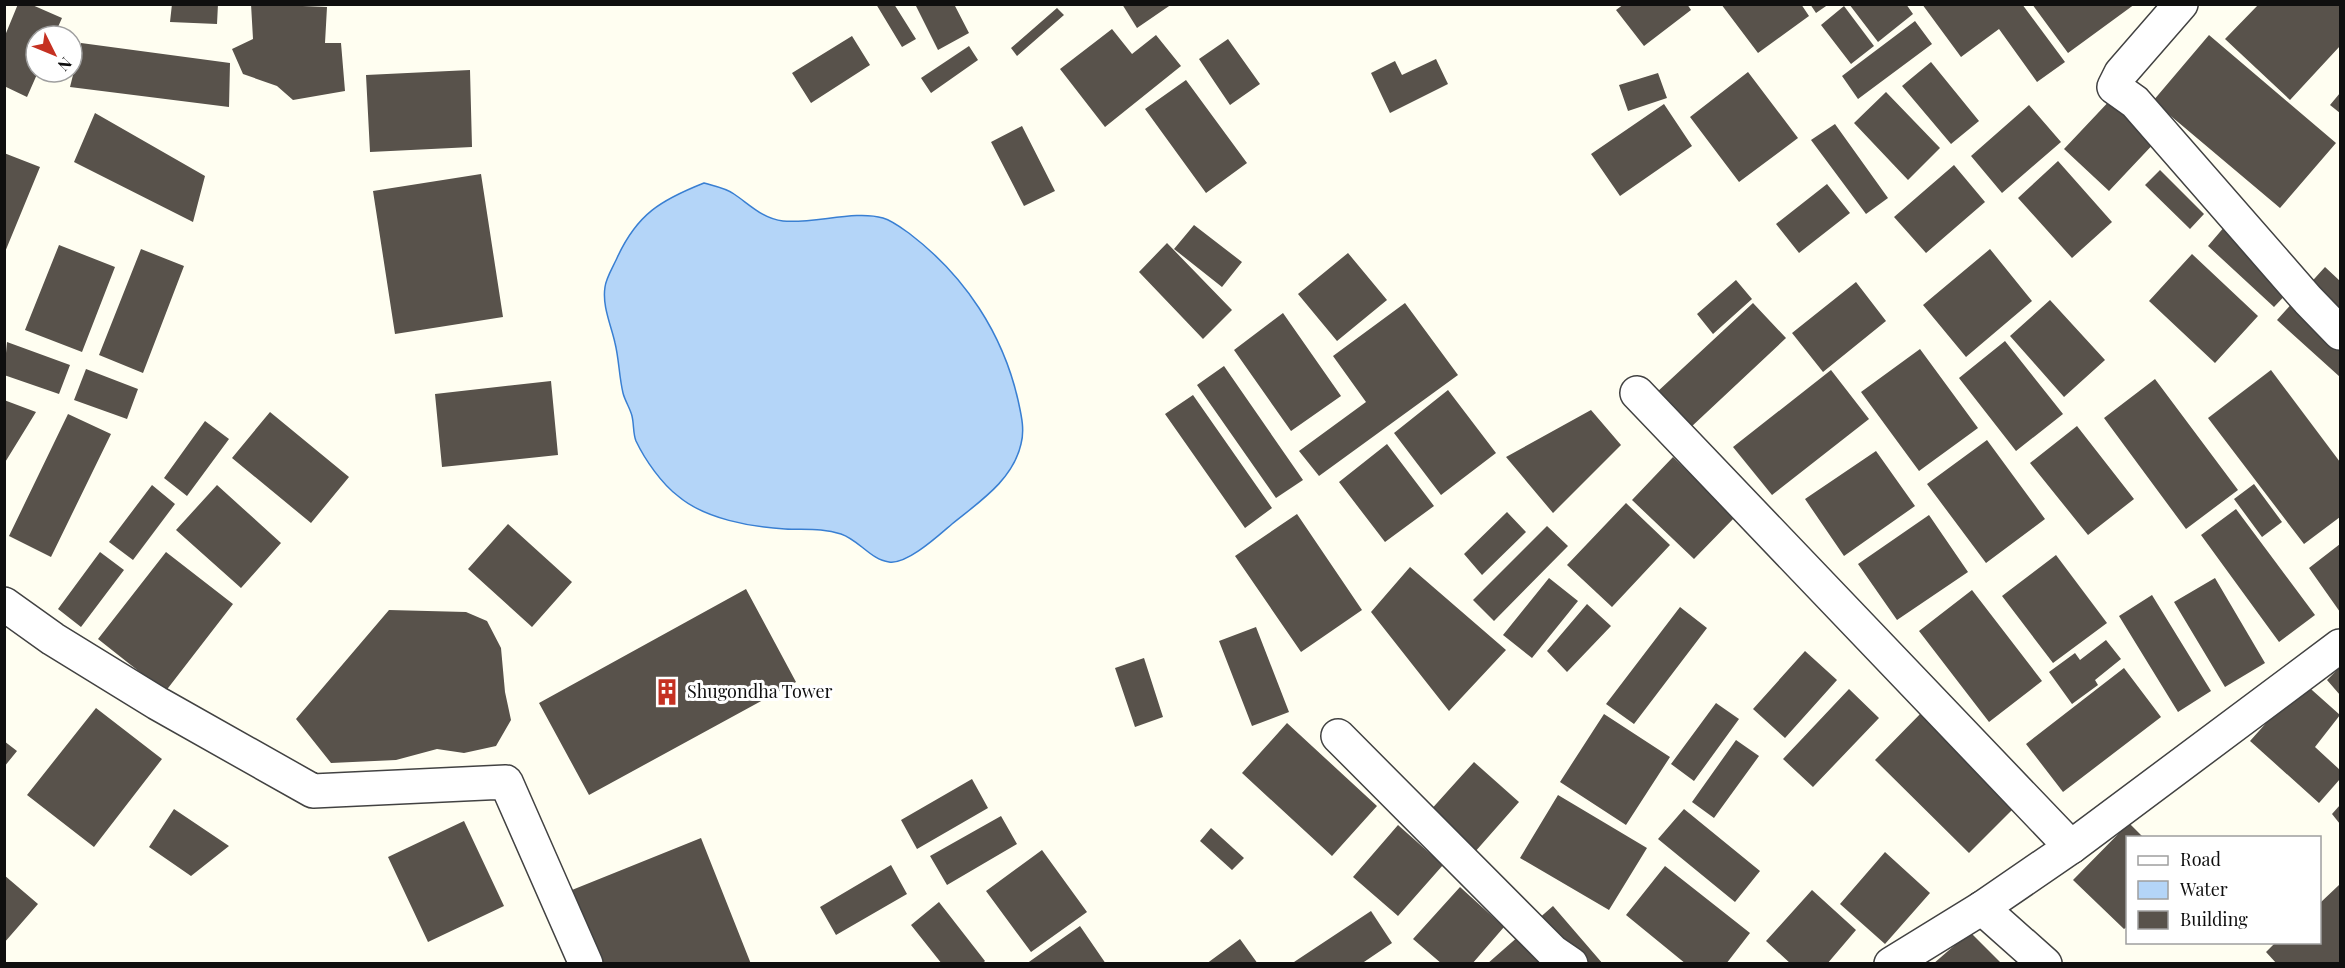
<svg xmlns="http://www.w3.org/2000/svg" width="2345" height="968" viewBox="0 0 2345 968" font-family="'Playfair Display',serif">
	<rect width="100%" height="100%" fill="#fffef1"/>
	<!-- water -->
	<path fill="#b4d5f8" stroke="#397fd2" stroke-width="1.5" d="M704,183C714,186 726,188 734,194C749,204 763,219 783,221C814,224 855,210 883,218C893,221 903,229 910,234C965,276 1003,334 1018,400C1021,414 1025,429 1021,444C1013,480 979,502 952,524C939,535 907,565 889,562C871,560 859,540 841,534C822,528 805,530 785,529C751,527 705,519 678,496C662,484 645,460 636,441C633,434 634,424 632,416C630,408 625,401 623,393C619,376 619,359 615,343C611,325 602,306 605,287C606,278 613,267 617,258C637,214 661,200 704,183Z"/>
	<!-- building -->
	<path fill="#58524b" d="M18,4H30L62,18L54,36H36V72H38L27,97L4,86V38Z
		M172,4H218L217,24L170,22Z
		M251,4L327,7L325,43H341L345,91L293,100L277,86L243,74L232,49L253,39Z
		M876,4H894L916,39L902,47Z
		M915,4H954L969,33L938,50Z
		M1122,4H1172L1137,28Z
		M1624,4H1687L1691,10L1644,46L1616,10Z
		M1721,4H1801L1809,16L1758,53Z
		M1810,4H1829L1816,13Z
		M1849,4H1906L1913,14L1878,42Z
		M1922,4H2022L2065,62L2037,82L1999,29L1961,57Z
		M2032,4H2135L2068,53Z
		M2258,5H2340V46L2290,100L2225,39Z
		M1844,6L1874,46L1851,64L1821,25Z
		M1057,8L1064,15L1017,56L1011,48Z
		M1915,21L1932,44L1858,99L1842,76Z
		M1112,29L1132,54L1156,35L1181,66L1105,127L1060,69Z
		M2209,35L2336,143L2280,208L2153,101Z
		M852,36L870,65L811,103L792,73Z
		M1228,39L1260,84L1230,105L1199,59Z
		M81,43L230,63L229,107L70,87Z
		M969,46L978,60L931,93L921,78Z
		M1436,59L1448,84L1390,113L1371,73L1395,61L1402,75Z
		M1931,62L1979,121L1951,144L1902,86Z
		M470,70L472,147L370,152L366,75Z
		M1748,72L1798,138L1739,182L1690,117Z
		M1658,73L1667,98L1628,111L1619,85Z
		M1186,80L1247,163L1206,193L1145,109Z
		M1886,92L1940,148L1908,180L1854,123Z
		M2340,93V113L2330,105Z
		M2114,96L2159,138L2109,191L2064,149Z
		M1664,104L1692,146L1620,196L1591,154Z
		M2029,105L2061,142L2002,193L1971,156Z
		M95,113L205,176L193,222L74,162Z
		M1835,124L1888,198L1866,214L1811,140Z
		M1022,126L1055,191L1024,206L991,142Z
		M4,153L40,167L5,252H4Z
		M2058,161L2112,222L2072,258L2018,198Z
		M1954,165L1985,202L1926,253L1894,217Z
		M2160,170L2204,214L2190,229L2145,185Z
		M481,174L503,317L395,334L373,191Z
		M1827,184L1850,213L1799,253L1776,224Z
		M1194,225L1242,262L1222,287L1174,249Z
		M2225,226L2292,288L2274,307L2208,246Z
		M1167,243L1232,310L1203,339L1139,272Z
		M59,245L115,267L82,352L25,330Z
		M141,249L184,266L143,373L99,355Z
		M1990,249L2032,301L1966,357L1923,305Z
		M1348,253L1387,300L1337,341L1298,294Z
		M2192,254L2258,316L2215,363L2149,301Z
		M2325,267L2340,281V377L2277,320Z
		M1736,280L1752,299L1713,334L1697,314Z
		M1856,282L1886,321L1823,372L1792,333Z
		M2050,300L2105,360L2064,397L2010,336Z
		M1405,303L1458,375L1319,476L1299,451L1366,402L1333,356Z
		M1753,303L1786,338L1690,428L1656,393Z
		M1283,313L1341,396L1291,431L1234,350Z
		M2005,341L2063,414L2016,451L1959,378Z
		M7,342L70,365L59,394L4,375Z
		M1920,349L1978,428L1919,471L1861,392Z
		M1224,366L1303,480L1276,498L1197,385Z
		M86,369L138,389L127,419L74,400Z
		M1831,370L1869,419L1772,495L1733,447Z
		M2271,370L2340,462V517L2304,544L2208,418Z
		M2155,379L2238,490L2186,529L2104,418Z
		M551,381L558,455L442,467L435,394Z
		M1448,390L1496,453L1441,495L1394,433Z
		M1193,395L1272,508L1245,528L1165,414Z
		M4,400L36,412L4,464Z
		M1591,410L1621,445L1553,513L1506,457Z
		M270,412L349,477L311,523L232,458Z
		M68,414L111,434L51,557L9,536Z
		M205,421L229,439L187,496L164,478Z
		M2077,426L2134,499L2088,535L2030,463Z
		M1987,440L2045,519L1986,563L1927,484Z
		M1387,444L1434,506L1385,542L1339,482Z
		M1876,451L1915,506L1844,556L1805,499Z
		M1673,457L1735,517L1694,559L1632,500Z
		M2254,484L2282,522L2262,537L2234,499Z
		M152,485L175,504L133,560L109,542Z
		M217,485L281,543L241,588L176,530Z
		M1626,503L1670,545L1612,607L1567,565Z
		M2236,509L2315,615L2279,642L2201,535Z
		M1507,512L1526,532L1482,575L1464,554Z
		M1297,514L1362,610L1301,652L1235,556Z
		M1929,515L1968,572L1897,620L1858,564Z
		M508,524L572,582L532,627L468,569Z
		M1547,526L1568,546L1494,621L1473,600Z
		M2340,544V612L2309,568Z
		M100,552L124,570L81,627L58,609Z
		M166,552L233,604L165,692L98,639Z
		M2056,555L2107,623L2053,663L2002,596Z
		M1410,567L1506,650L1449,711L1371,612Z
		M1549,578L1578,601L1532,658L1503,635Z
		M2215,578L2265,663L2225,687L2174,602Z
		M746,589L796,682L589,795L539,703Z
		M1972,590L2042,681L1989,722L1919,631Z
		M2152,595L2211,691L2178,712L2119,616Z
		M1587,604L1611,626L1567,672L1547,651Z
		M1680,607L1707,628L1634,724L1606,704Z
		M389,610L466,612L487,621L501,648L505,692L511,720L496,746L464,753L437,749L396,760L331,763L296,719Z
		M1256,627L1289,712L1252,726L1219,641Z
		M2106,640L2121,659L2095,680L2098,685L2072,704L2049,672L2075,653L2080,660Z
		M1805,651L1837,680L1785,738L1753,709Z
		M1144,658L1163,717L1135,727L1115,668Z
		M2340,667V695L2327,680Z
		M2124,668L2161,717L2063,792L2026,744Z
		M2303,682L2340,715L2315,747L2340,770V779L2319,803L2250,741Z
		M1849,689L1879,718L1813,787L1783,759Z
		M1716,703L1739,719L1694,781L1671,764Z
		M96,708L162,759L94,847L27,795Z
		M1926,708L2021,801L1969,853L1875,760Z
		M1604,714L1670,757L1626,825L1560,782Z
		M1287,723L1377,806L1332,856L1242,773Z
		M1736,740L1759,756L1714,818L1692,802Z
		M4,741L17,751L4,767Z
		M1474,762L1519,802L1474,853L1428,813Z
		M972,779L988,808L917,849L901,820Z
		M1558,795L1647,848L1609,910L1520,858Z
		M2340,805V824L2332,814Z
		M174,809L229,846L191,876L149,847Z
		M1684,809L1760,871L1735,902L1658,839Z
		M1001,816L1017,844L947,885L930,856Z
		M464,821L504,906L428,942L388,857Z
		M2129,823L2144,838H2128V926L2124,929L2073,880Z
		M1398,825L1443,865L1398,916L1353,877Z
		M1211,828L1244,858L1232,870L1200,841Z
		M701,838L751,964H590L562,894Z
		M1042,850L1087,912L1031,952L986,891Z
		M1885,852L1930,893L1885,944L1840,904Z
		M891,865L907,894L836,935L820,907Z
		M1665,866L1750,933L1726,964H1686L1626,915Z
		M4,875L38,904L4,943Z
		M2339,885L2340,964H2277L2266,952L2276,942H2320V903Z
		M1460,887L1504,927L1472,964H1442L1413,939Z
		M1812,890L1856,930L1827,964H1791L1766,941Z
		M939,902L985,961L982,964H942L911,925Z
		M1553,906L1603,964H1487Z
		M1371,911L1392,943L1361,964H1291Z
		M1080,926L1106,964H1026Z
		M1970,932L2002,964H1933Z
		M1240,939L1258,964H1206Z"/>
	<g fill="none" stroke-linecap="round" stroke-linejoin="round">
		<defs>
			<path id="minor" d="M2181,4L2121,73L2114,87L2135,102L2308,300L2340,333
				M1637,393L2071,847
				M4,604L53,639L157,703L313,791L506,782L586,964
				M1338,736L1552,951L1571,964
				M1982,908L2045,964"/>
			<path id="tertiary" d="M1891,964L1982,908L2071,847L2340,646"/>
		</defs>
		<!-- minor casing -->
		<use href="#minor" stroke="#424242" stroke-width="36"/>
		<!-- tertiary casing -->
		<use href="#tertiary" stroke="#424242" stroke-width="36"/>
		<!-- minor -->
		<use href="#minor" stroke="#fff" stroke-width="33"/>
		<!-- tertiary -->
		<use href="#tertiary" stroke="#fff" stroke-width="33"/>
	</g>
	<!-- icons -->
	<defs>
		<symbol id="building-bare" viewBox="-9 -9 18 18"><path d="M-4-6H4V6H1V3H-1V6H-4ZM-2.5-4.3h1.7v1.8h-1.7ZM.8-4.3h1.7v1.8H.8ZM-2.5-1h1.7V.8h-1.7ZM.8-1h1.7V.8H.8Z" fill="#c53122" stroke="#fff" stroke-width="2.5" paint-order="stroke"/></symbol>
	</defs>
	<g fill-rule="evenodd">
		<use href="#building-bare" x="648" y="673" width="38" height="38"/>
	</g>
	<g text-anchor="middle" stroke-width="6" stroke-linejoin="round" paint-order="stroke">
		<!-- poi labels -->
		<g font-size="18" fill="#0f0f0f" stroke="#fff" text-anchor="start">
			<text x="687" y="698">Shugondha Tower</text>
		</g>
	</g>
	<!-- border -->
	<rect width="2345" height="968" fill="none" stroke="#0f0f0f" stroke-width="12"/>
	<!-- legend -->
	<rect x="2126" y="836" width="195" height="108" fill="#ffffff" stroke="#9f9f9f" stroke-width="1.5"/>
	<rect x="2138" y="856" width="30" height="9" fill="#ffffff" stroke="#9f9f9f" stroke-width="1.5"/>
	<text x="2180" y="866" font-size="18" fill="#0f0f0f">Road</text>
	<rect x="2138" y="881" width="30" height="18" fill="#b4d5f8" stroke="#9f9f9f" stroke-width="1.5"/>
	<text x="2180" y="896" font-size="18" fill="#0f0f0f">Water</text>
	<rect x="2138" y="911" width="30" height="18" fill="#58524b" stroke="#9f9f9f" stroke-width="1.5"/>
	<text x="2180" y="926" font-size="18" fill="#0f0f0f">Building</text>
	<!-- north arrow -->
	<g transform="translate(54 54) rotate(133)"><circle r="28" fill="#ffffff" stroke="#9f9f9f" stroke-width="1.5"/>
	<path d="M0-4.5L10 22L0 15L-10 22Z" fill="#c53122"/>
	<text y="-9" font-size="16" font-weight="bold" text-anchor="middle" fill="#0f0f0f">N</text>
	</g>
</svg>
